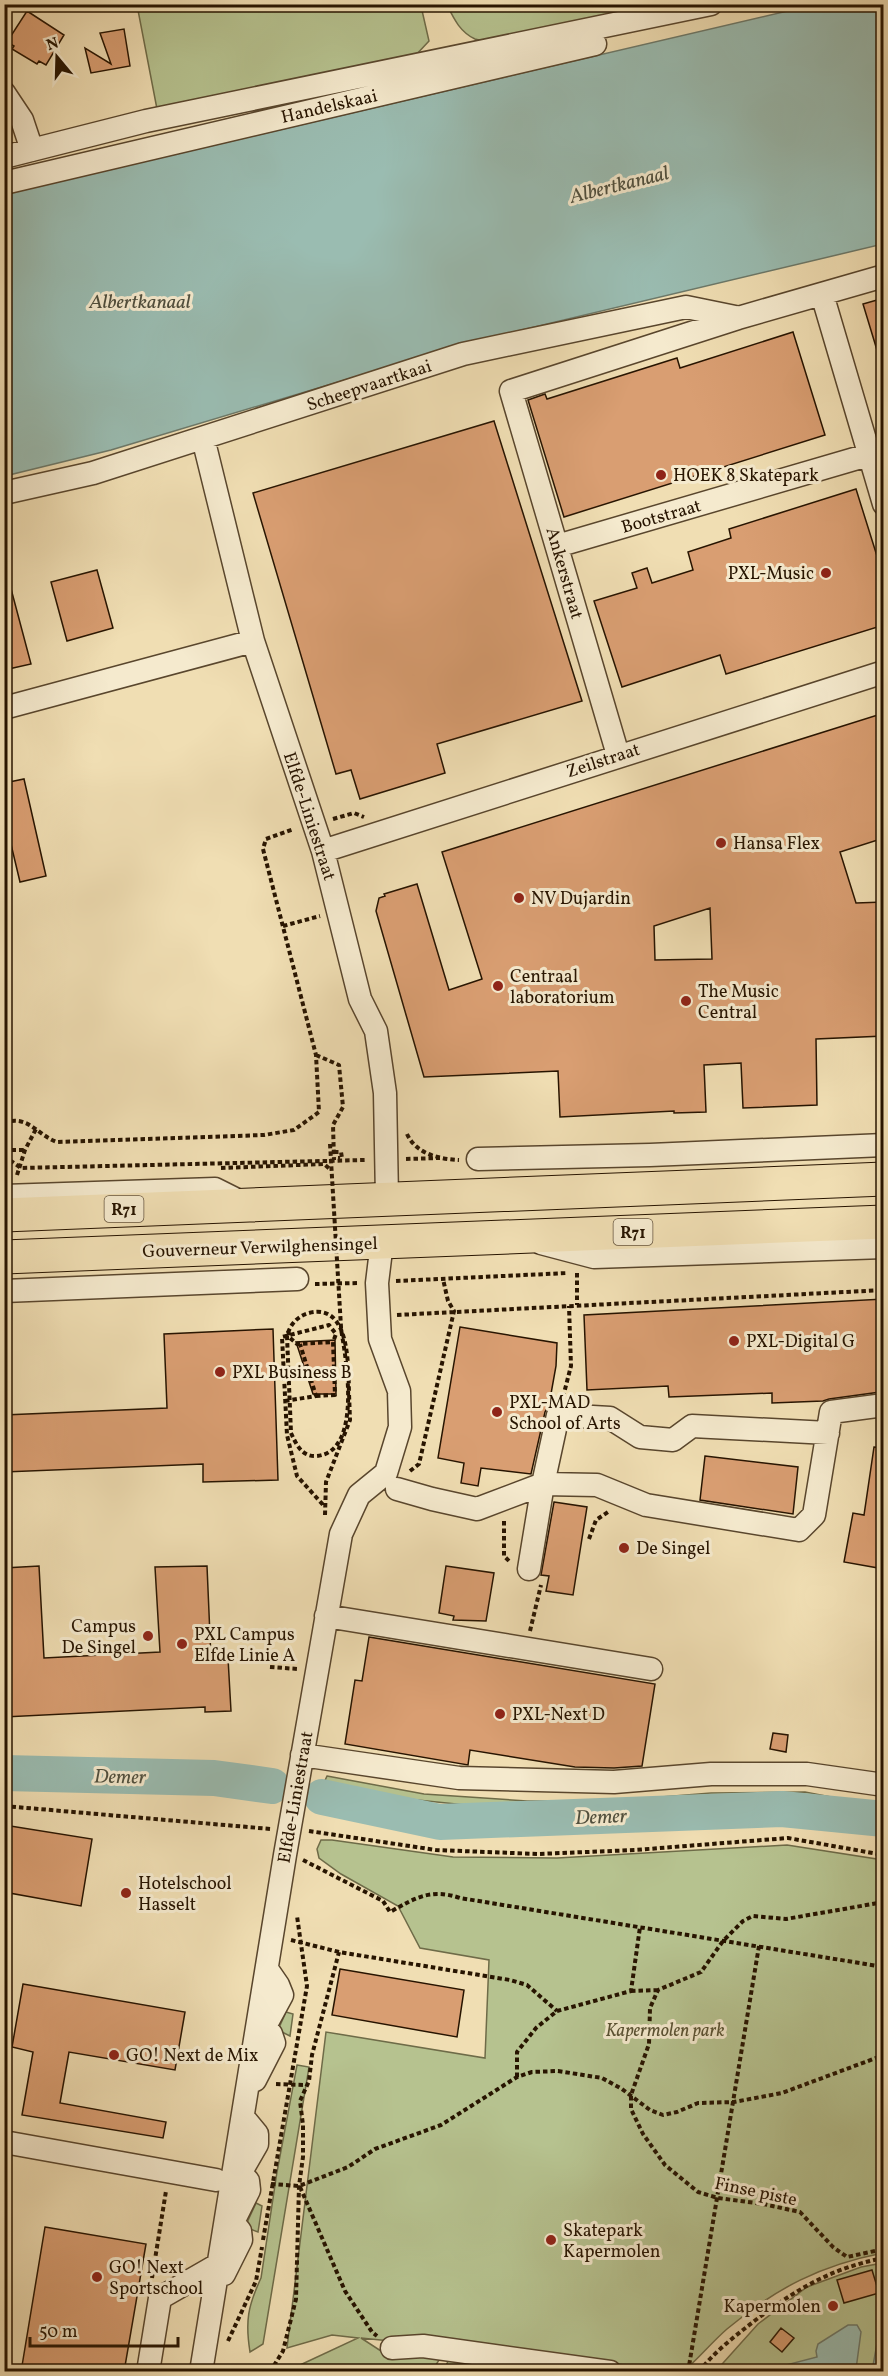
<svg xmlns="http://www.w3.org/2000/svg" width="888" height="2376" viewBox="0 0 888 2376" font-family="Vollkorn,serif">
	<rect width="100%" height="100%" fill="#f0deb3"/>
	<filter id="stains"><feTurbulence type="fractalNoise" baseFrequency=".00333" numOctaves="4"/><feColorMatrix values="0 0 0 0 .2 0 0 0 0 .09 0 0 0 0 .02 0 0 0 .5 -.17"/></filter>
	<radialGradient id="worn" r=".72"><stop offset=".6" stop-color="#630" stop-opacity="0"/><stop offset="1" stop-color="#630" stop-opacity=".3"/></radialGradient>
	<!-- green -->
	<path fill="#b6c28f" stroke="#6e6b48" stroke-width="1.5" d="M137,5H426L421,6L429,41L414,57L157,109Z
		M447,5H669C639,11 496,48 475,39C460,32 454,19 447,5Z
		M327,1776L424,1794L527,1801H611L711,1793L805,1792L883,1807L842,1799L774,1793L721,1800L525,1811L388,1797L323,1785Z
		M321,1840H332L453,1857L557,1858L787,1845L883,1860V2253C821,2265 776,2288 727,2329C712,2342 699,2358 684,2371L361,2338L384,2353L441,2357L432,2371L378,2372L377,2369L373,2372H285L358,2338L332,2335L287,2348L326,2032L485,2058L489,1960L420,1948L398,1906L341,1874L319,1858L317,1849Z
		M286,2012L293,2014L290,2036L278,2030Z
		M297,2065L309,2067L263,2344L250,2352C245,2321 248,2306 261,2278L277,2172Z
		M256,2203L262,2206L258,2232L245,2227Z
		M883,2263V2371L715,2372L758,2324L807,2287L861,2267Z
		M450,2357L566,2372H443Z"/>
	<!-- water -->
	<path fill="#9abcb1" stroke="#6c796a" stroke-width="1.5" d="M813,5H883V244L475,341L111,450L5,476V194Z
		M848,2325H857L861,2332L856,2369L853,2371H785L786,2365L817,2357L816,2351L818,2344Z
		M878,2338L883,2339V2371H872Z"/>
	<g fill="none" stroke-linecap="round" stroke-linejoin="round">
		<!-- river -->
		<path stroke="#9abcb1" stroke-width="36" d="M4,1773L214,1778L272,1786
			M322,1797L440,1822L782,1809L884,1819"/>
	</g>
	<!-- building -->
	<path fill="#d99e72" stroke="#271400" stroke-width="1.5" fill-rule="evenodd" d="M27,11L64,35L46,65L39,61L37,64L12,49L14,46L7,42Z
		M124,29L130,66L91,73L85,48L111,64L100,33Z
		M884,298V359L880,360L863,304Z
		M793,332L825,435L564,517L528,400L545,394L547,399L677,358L680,368Z
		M494,421L582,701L437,744L445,773L360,799L351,770L336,774L253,493Z
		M856,489L877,556L884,554V625L726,674L720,655L622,687L594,601L637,588L632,573L647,568L652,583L693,570L688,552L731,538L729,529Z
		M97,570L113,628L67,641L51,582Z
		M10,585L31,664L4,670V586Z
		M884,713V838L840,852L856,903L884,902V1036L816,1039L817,1105L743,1108L741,1063L704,1065L706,1112L674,1113V1111L560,1117L558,1071L424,1077L376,911L379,898L385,896L384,894L417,884L449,990L482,979L442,852ZM710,908L712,959L655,960L654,926Z
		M24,779L46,876L20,882L4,815V783Z
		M884,1299V1367L879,1368L880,1392L829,1399L823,1401L772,1403V1393L669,1397L668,1386L587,1390L584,1315Z
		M460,1327L557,1343L556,1366L549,1405L545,1412L531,1474L481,1468L478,1486L461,1483L464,1463L438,1458Z
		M273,1329L278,1480L203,1482V1464L4,1472V1415L167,1408L164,1334Z
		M335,1340L336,1394H313L296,1342Z
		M874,1447L884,1448V1569L844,1562L853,1513L864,1515Z
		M705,1456L798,1467L793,1514L700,1500Z
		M554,1502L587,1507L573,1595L546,1591L549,1576L541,1575Z
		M39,1566L44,1658L160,1652L155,1567L207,1566L211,1659L228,1658L231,1711L205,1712V1707L4,1717V1568Z
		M446,1566L494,1573L486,1621L453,1620L454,1616L439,1613Z
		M369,1637L655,1684L642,1766L614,1768L575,1767L470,1750L468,1765L345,1744L355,1680L362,1681Z
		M773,1733L788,1735L786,1752L770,1749Z
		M4,1825L92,1839L81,1906L4,1892Z
		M340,1969L464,1990L457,2037L332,2015Z
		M23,1984L185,2012L175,2070L69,2052L60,2103L166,2122L163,2138L22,2115L33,2052L12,2047Z
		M45,2227L146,2244L124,2372H21Z
		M872,2270L879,2293L844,2303L837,2280Z
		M781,2328L794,2338L782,2352L770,2342Z"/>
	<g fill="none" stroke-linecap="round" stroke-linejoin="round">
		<defs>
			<path id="minor" d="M4,93L22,120L32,150
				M4,157L146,121L711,4
				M4,183L595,44
				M822,294L884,504
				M203,438L253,641L323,851L360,999L376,1031L385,1093L387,1198
				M4,493L93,473L463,354L686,307L735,317
				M557,546L868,455
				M4,708L253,641
				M618,755L511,391L738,318L884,276
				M323,851L884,672
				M478,1159L650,1155L884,1145
				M4,1196L215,1189L243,1203
				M541,1243L594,1257L884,1247
				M4,1291L297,1279
				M397,1489L432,1499L477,1509L543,1484L597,1485L646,1505L799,1530L814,1515L831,1412L884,1405
				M529,1569L543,1484L558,1415L610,1418L640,1437L673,1440L692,1426L828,1433
				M326,1616L651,1669
				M302,1755L459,1778L614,1782L711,1774H807L884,1785
				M263,2030L282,1995L278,1985L267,1969
				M255,2080L274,2043L271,2034L259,2019
				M4,2142L216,2180
				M238,2177L257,2144V2134L243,2117
				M232,2224L249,2190L248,2181L235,2166
				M224,2274L241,2240L240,2231L227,2215
				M392,2348L423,2346L610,2372
				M148,2372L160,2298L219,2264
				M201,2372L285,1855L341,1534L359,1495L386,1473L400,1427L399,1391L380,1339L377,1283L382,1242"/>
			<path id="highway" d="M4,1215L884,1179
				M4,1257L884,1222"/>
		</defs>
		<!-- minor casing -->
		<use href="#minor" stroke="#59462d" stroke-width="25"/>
		<!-- highway casing -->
		<use href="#highway" stroke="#271400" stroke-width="35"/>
		<!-- path -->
		<path stroke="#271400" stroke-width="4" stroke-dasharray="4.5 3" stroke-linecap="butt" d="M333,819L354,813L364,817
			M283,926L320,916
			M316,1055L339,1065L343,1107L333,1125L334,1160
			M4,1123C28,1114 37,1135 57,1142L264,1135L294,1130L319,1112L316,1055L263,849L266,839L294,829
			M407,1134C416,1154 439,1159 459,1160
			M4,1150H25
			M334,1152H341L342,1158H338
			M4,1156L21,1168L365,1160
			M406,1159L440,1158
			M221,1168L324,1164L331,1170
			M17,1175L25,1150L36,1129
			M577,1273V1305
			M396,1281L568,1273
			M315,1284L358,1283
			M397,1315L884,1290
			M288,1331L290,1338L297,1344L333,1342
			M316,1396L335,1395L333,1342L336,1334L329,1325L282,1337L287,1435L297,1476L325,1507
			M563,1397L571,1366L569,1306
			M285,1401L316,1396L300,1344
			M410,1471L419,1464L454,1311L448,1301L443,1279
			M325,1515L326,1482L350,1420L349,1393
			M504,1521V1556L510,1562
			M589,1539L596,1520L608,1512
			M530,1631L541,1585
			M270,1667L298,1669
			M4,1806L271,1829
			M309,1831L436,1850L538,1854L635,1850L788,1838L884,1855
			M303,1860L383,1901L390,1912C415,1898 431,1888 460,1898L884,1967
			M884,1902L786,1919L753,1916L743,1921L723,1941L701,1972L658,1990L650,2008L649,2044L631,2095V2109L643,2134L665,2165L698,2192L718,2198L763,2204L800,2212L833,2247L847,2257L884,2249
			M291,1940L339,1952L510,1980L527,1985L557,2011
			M631,1991L658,1990
			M517,2077V2052L536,2028L557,2011L631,1991L640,1927
			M276,2084L306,2085
			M271,2184L299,2186L348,2167L375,2149L441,2125L517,2077L532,2072L558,2071L602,2078L622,2089L650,2110L663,2115L677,2112L698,2103L734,2102L782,2093L884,2055
			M300,2187L345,2291L372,2332L377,2336
			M263,2240L307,1986L297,1916
			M152,2278L166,2191
			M228,2341L256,2281L262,2247
			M270,2372L283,2351L296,2299L299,2186L303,2157V2125L300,2101L309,2081L312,2055L339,1952
			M688,2372L759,1946
			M699,2372C714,2352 734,2337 753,2322C795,2290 831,2268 884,2258"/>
		<!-- minor -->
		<use href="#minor" stroke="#f5eace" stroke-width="22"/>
		<!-- highway -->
		<use href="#highway" stroke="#f0deb3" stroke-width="33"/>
		<!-- path-bridge -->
		<path stroke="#271400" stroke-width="4" stroke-dasharray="4.5 3" stroke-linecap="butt" d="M330,1144L341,1327V1329C346,1358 363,1453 316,1456C302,1457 296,1444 291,1433L287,1336C290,1324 298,1316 309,1313C351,1302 348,1369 349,1393"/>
	</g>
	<!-- markers -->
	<g fill="#8f2418" stroke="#f5eace" stroke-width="2">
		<circle cx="661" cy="475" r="6"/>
		<circle cx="826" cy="573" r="6"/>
		<circle cx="721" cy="843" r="6"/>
		<circle cx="519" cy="898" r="6"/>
		<circle cx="498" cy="986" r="6"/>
		<circle cx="686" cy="1001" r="6"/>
		<circle cx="734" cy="1341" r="6"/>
		<circle cx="220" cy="1372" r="6"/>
		<circle cx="497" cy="1412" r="6"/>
		<circle cx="624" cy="1548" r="6"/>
		<circle cx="148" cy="1636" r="6"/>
		<circle cx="182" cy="1644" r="6"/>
		<circle cx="500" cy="1714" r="6"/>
		<circle cx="126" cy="1893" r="6"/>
		<circle cx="114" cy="2055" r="6"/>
		<circle cx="551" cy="2240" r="6"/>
		<circle cx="97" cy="2277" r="6"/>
		<circle cx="833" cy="2306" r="6"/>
	</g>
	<g text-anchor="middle" stroke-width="6" stroke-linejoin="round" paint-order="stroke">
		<!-- shield labels -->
		<g fill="#f5eace" stroke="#65543e" stroke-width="1.5">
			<rect x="104.5" y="1196" width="39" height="26" rx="4.5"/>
			<rect x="613.5" y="1219" width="39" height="26" rx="4.5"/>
		</g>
		<g font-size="16" font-weight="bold" fill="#271400">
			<text x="124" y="1215">R71</text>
			<text x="633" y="1238">R71</text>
		</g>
		<!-- street labels -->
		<g font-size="18" fill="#271400" stroke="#f5eace">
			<text transform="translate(329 106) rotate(-13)" y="6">Handelskaai</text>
			<text transform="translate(369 385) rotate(-18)" y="6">Scheepvaartkaai</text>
			<text transform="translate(661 516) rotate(-16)" y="6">Bootstraat</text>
			<text transform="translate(565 573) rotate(74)" y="6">Ankerstraat</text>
			<text transform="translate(603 760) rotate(-18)" y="6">Zeilstraat</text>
			<text transform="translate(310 816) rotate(72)" y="6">Elfde-Liniestraat</text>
			<text transform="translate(260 1247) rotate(-2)" y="6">Gouverneur Verwilghensingel</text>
			<text transform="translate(295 1797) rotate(-80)" y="6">Elfde-Liniestraat</text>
			<text transform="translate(756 2191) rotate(12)" y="6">Finse piste</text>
		</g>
		<!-- poi labels -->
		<g font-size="18" fill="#271400" stroke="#f5eace" text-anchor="start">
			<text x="673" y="481">HOEK 8 Skatepark</text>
			<text x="814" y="579" text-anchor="end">PXL-Music</text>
			<text x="733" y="849">Hansa Flex</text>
			<text x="531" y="904">NV Dujardin</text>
			<text x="510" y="982">Centraal<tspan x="510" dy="21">laboratorium</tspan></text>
			<text x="698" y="997">The Music<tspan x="698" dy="21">Central</tspan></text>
			<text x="746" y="1347">PXL-Digital G</text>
			<text x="232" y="1378">PXL Business B</text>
			<text x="509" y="1408">PXL-MAD<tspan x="509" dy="21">School of Arts</tspan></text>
			<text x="636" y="1554">De Singel</text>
			<text x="136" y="1632" text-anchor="end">Campus<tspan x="136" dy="21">De Singel</tspan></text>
			<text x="194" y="1640">PXL Campus<tspan x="194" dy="21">Elfde Linie A</tspan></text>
			<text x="512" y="1720">PXL-Next D</text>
			<text x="138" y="1889">Hotelschool<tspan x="138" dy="21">Hasselt</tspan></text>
			<text x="126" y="2061">GO! Next de Mix</text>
			<text x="563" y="2236">Skatepark<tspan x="563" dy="21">Kapermolen</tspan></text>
			<text x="109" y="2273">GO! Next<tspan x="109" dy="21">Sportschool</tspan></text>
			<text x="821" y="2312" text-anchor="end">Kapermolen</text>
		</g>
		<!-- park labels -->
		<g font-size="18" font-style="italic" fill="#595132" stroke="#f5eace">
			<text x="665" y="2036">Kapermolen park</text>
		</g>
		<!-- water labels -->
		<g font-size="20" font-style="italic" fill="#4f4f3e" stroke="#f5eace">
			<text transform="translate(619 184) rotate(-14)" y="7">Albertkanaal</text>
			<text x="140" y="308">Albertkanaal</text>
			<text transform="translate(120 1776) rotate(1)" y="7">Demer</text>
			<text transform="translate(601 1816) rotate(-2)" y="7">Demer</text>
		</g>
	</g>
	<!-- margin -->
	<rect width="888" height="2376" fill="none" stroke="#f0deb3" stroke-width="24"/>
	<rect x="6" y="6" width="876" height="2364" fill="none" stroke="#271400" stroke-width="3"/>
	<rect x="12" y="12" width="864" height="2352" fill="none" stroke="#271400" stroke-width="1.5"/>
	<!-- north arrow -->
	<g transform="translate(57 57) rotate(341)" stroke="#f5eace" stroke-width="4.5" paint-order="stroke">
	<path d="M0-4.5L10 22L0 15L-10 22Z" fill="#271400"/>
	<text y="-9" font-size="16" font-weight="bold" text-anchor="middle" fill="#271400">N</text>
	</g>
	<!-- scale -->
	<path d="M30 2337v9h148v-9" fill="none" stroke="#271400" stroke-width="3"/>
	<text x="39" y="2337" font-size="18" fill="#271400" stroke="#f5eace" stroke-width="4.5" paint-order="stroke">50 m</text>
	<rect width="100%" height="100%" filter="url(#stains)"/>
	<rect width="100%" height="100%" fill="url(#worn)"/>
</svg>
